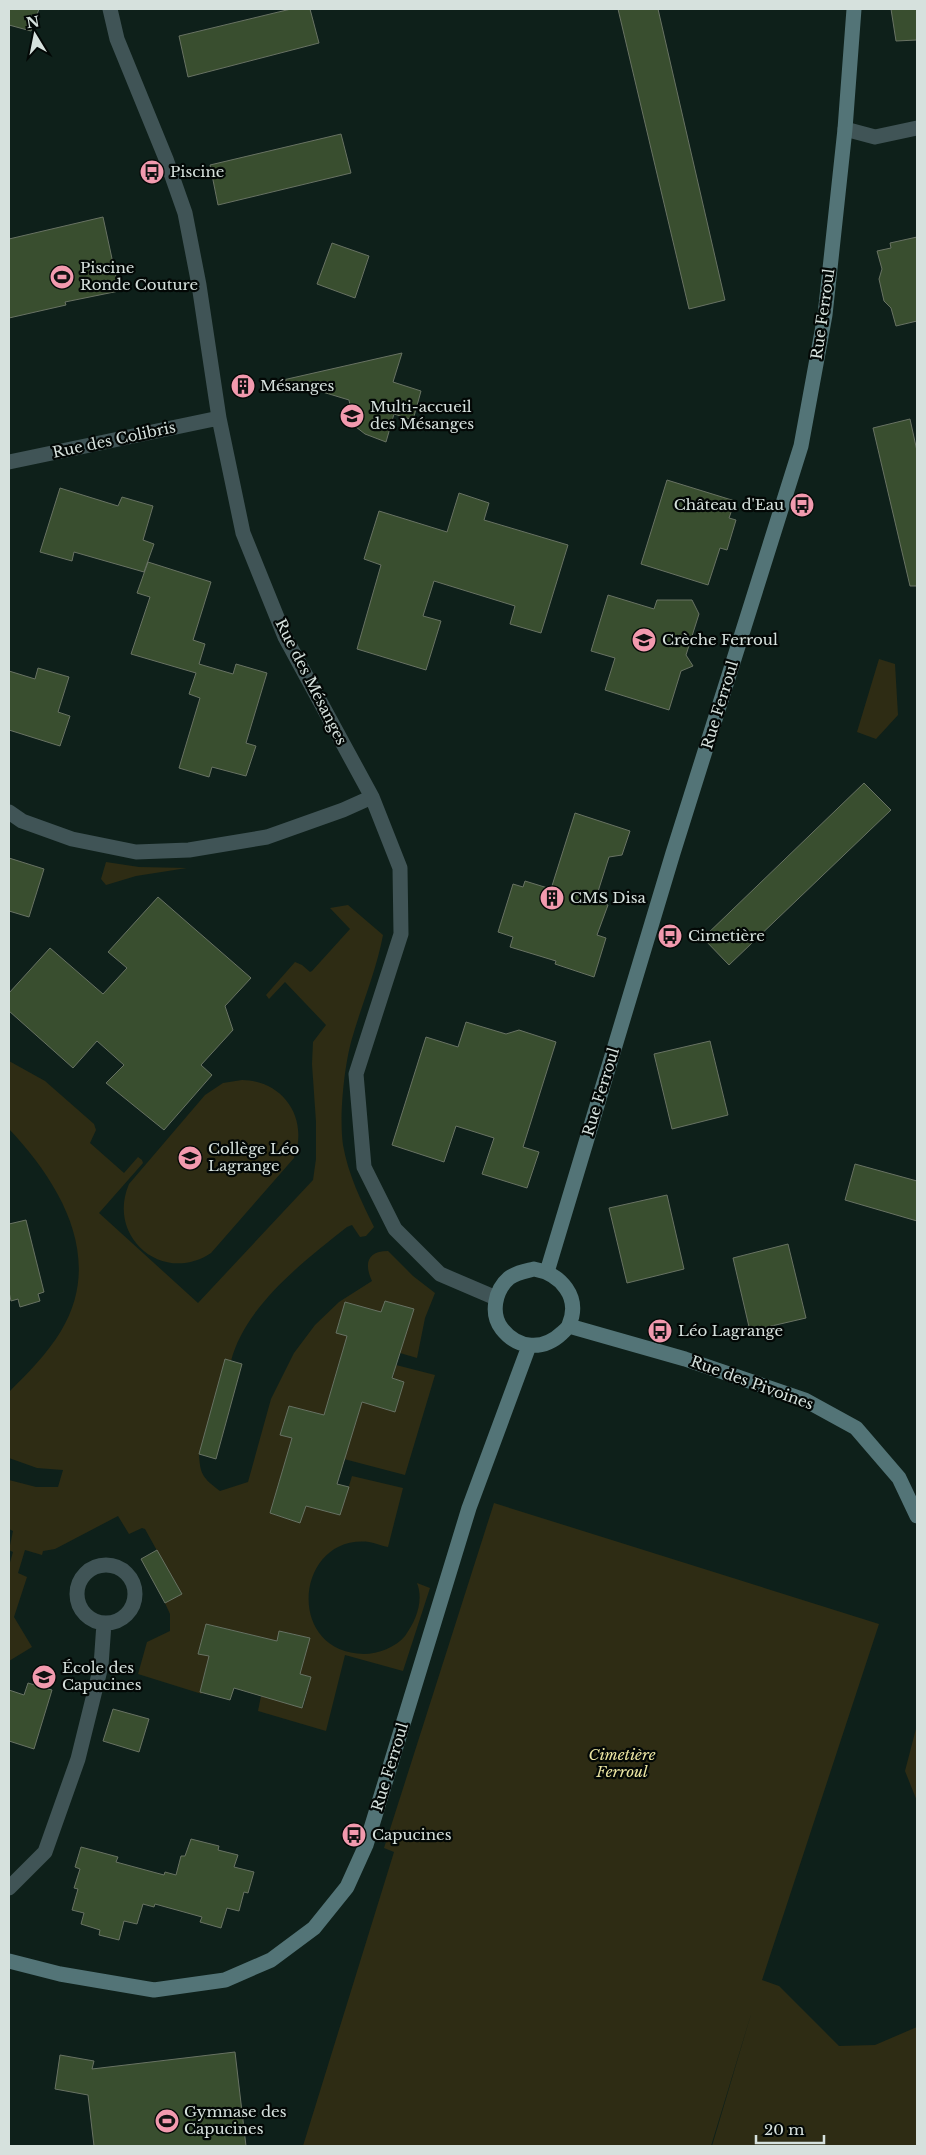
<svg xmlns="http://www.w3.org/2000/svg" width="926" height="2155" viewBox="0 0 926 2155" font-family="'Libre Baskerville',serif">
	<rect width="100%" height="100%" fill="#0e201a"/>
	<!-- green -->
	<path fill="#2e2c14" d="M879,659L895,664L898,715L876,739L857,732Z
		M106,862L139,867L187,868L136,876L106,885L101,879Z
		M348,905L383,935C376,972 361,1006 351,1042C344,1069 339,1117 343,1145C348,1174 361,1201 374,1227L366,1236L360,1237L352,1225L347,1227C304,1261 245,1306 231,1361L225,1360L199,1454C200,1475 203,1478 220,1491L248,1482L271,1399L294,1353L315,1325L339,1302L372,1281C364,1264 367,1251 388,1251L413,1276L435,1293L425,1318L417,1358L400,1353L413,1309L385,1301L381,1312L345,1302L336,1333L347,1336L324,1415L289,1406L280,1435L292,1438L270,1513L300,1523L306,1506L340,1515L352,1476L403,1488L388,1547C382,1546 375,1543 369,1542C295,1534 284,1653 364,1654C378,1654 396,1647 405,1636C416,1621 424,1601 417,1583L430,1588L403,1671L345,1655L326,1731L258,1711L261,1696L303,1708L311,1677L300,1674L310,1638L280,1631L277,1641L207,1624L198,1654L209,1656L200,1691L202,1694L138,1674L147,1642L170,1631V1614L165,1603L181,1594L145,1529L142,1528L129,1534L118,1516L55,1549L43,1551L42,1555L25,1550L18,1573L27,1577L14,1617L32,1647L9,1661V1566L13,1552L9,1550L13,1531L9,1529V1480L36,1487H58L63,1470L37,1468L9,1458V1392C28,1373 47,1354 61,1331C105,1258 60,1183 9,1129V1061L45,1081L94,1124L96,1130L90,1143L124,1173L138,1157L142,1160L143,1163L99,1213L198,1303L313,1180L316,1159V1122L312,1064L313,1042L326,1025L285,982L269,999L266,995L295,962L302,965L310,972L312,971L350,929L330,908Z
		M242,1080C284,1081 309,1119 294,1158L211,1253C163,1285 106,1237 129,1184L205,1095L223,1083Z
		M396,1365L435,1375L405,1475L344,1459L362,1402L395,1412L404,1382L393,1378Z
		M494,1503L879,1624L762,1980L779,1986L839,2046L875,2045L917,2027V2146H712L752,2011L711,2146H303L394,1852L384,1848Z
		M917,1725V1801L905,1771Z"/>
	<!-- building -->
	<path fill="#394e2f" stroke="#687263" d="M9,9H39L31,31L9,25Z
		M291,9H310L319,43L188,77L179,36Z
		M618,9H658L725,300L689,309Z
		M891,9H917V40L896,41Z
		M341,134L351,173L218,205L210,165Z
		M103,217L119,291L65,302L66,305L9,318V239Z
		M917,237V321L896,326L891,308L884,301L879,279L882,269L877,251L891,248L890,243Z
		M332,243L369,256L355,298L317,284Z
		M402,353L393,382L421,391L413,420L394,414L386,442L365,434L356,427L353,420L349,400L283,380Z
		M910,419L917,451V586H910L873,428Z
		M667,480L735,501L729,518L736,520L727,550L720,548L708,585L641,564Z
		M60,488L118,506L122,497L153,506L143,540L154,544L144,572L74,552L72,561L40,552Z
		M459,493L489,503L484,520L568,545L541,633L510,624L515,606L434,581L423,616L441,621L426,670L357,649L381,565L364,559L379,511L447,532Z
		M148,562L211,582L193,640L205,644L199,664L233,674L236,664L267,673L246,743L256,746L246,776L212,767L209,777L179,768L200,698L189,694L196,673L131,654L150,597L137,593Z
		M608,595L654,609L657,600H692L699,614L686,655L693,666L681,671L669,710L605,690L615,658L591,651Z
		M38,668L69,677L58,712L70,716L60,746L9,730V671L35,679Z
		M864,783L891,810L729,965L703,938Z
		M575,813L630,831L622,855L609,857L595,901L608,905L597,935L606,938L594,977L555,964L556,961L510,947L513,937L498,932L513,884L523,887L525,881L551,889Z
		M9,858L44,869L29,917L9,911Z
		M158,897L251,978L225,1006L233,1030L201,1065L212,1075L164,1130L106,1083L124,1065L97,1041L73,1068L9,1011V993L50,948L103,994L127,968L108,952Z
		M466,1022L506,1034L519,1030L556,1042L523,1147L539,1152L527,1188L482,1174L494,1138L456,1126L444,1162L392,1145L426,1037L458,1047Z
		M710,1041L728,1115L672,1129L654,1054Z
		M855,1164L917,1181V1221L845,1200Z
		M667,1195L684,1269L627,1283L609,1208Z
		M26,1220L44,1292L38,1294L40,1301L20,1307L18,1299L11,1301L9,1292V1224Z
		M788,1244L806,1318L750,1331L733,1258Z
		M385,1301L414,1309L392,1378L404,1382L395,1412L362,1402L337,1484L349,1487L340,1515L306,1506L300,1523L270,1513L292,1438L280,1435L289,1406L324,1415L347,1336L336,1333L345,1302L381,1312Z
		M225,1359L242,1364L216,1459L199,1454Z
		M157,1550L182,1594L165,1603L141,1559Z
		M206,1624L277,1641L279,1631L310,1638L300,1674L311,1677L302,1708L234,1688L230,1700L200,1692L209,1656L198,1654Z
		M28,1683L52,1690L34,1749L9,1741V1690L24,1695Z
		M113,1709L149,1719L139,1752L103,1741Z
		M191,1839L219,1846L218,1850L238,1855L234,1867L254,1872L248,1893L244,1892L239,1911L227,1908L221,1928L200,1922L202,1917L155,1904L154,1907L143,1904L137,1924L124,1921L119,1940L99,1935L100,1930L81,1924L84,1913L72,1910L78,1889L74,1888L80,1869L75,1867L81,1847L118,1857L116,1862L164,1875L165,1872L176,1875L181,1856H185Z
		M235,2052L246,2146H94L88,2095L55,2089L60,2055L94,2061L92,2069Z"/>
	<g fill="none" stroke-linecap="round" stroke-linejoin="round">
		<!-- street -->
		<path stroke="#405456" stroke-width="15" d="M110,9L117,39L166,159L185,213L199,285L219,418L243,533L285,637L372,797L400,868L401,934L356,1074L364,1167L395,1229L440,1274L496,1298
			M845,129L875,137L917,128
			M9,462L219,418
			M9,812L22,821L72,839L136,852L189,850L267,837L343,810L372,797
			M77 1594a29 29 0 1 1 58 0a29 29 0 1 1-58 0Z
			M9,1888L45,1852L78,1759L101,1666L104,1623"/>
		<!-- secondary -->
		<path stroke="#537477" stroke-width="15" d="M534,1269C561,1274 581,1297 569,1325C568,1328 564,1331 562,1333C543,1351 518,1349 502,1329C490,1314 495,1290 509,1278C517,1272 526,1271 534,1269Z
			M547,1272L673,853L801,446L825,315L845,129L854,9
			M569,1326L685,1359L805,1400L856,1428L899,1478L917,1516
			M9,1961L60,1974L154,1990L225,1980L271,1960L314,1928L347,1887L366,1845L469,1508L529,1346"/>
	</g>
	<!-- icons -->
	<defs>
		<symbol id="bus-disc" viewBox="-11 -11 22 22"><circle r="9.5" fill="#f29aae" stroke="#030806"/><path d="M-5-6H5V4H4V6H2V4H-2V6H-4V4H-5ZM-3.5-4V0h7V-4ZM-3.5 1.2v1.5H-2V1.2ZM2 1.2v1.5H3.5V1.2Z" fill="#111"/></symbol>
		<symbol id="stadium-disc" viewBox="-11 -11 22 22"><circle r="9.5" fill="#f29aae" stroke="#030806"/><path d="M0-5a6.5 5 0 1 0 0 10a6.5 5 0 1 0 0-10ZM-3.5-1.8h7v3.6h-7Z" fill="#111"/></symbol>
		<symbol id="building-disc" viewBox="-11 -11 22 22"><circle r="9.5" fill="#f29aae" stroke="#030806"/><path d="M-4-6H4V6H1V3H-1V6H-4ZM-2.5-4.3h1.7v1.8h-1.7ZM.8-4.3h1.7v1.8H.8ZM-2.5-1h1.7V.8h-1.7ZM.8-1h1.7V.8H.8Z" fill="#111"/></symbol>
		<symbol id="school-disc" viewBox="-11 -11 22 22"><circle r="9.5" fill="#f29aae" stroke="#030806"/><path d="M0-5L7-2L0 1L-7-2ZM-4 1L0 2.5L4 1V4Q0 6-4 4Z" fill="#111"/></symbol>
	</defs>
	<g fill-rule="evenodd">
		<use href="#bus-disc" x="138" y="158" width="28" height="28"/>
		<use href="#stadium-disc" x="48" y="263" width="28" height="28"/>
		<use href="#building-disc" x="229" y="372" width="28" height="28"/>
		<use href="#school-disc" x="338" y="402" width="28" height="28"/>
		<use href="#bus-disc" x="788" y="491" width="28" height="28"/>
		<use href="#school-disc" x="630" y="626" width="28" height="28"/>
		<use href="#building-disc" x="538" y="884" width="28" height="28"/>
		<use href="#bus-disc" x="656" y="922" width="28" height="28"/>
		<use href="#school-disc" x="176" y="1144" width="28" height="28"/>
		<use href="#bus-disc" x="646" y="1317" width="28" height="28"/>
		<use href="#school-disc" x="30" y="1663" width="28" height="28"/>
		<use href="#bus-disc" x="340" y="1821" width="28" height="28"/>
		<use href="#stadium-disc" x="153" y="2107" width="28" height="28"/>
	</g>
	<g text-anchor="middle" stroke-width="4.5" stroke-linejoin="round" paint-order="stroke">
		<!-- poi labels -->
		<g font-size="15" fill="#d6e1dd" stroke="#030806" text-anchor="start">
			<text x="170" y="177">Piscine</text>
			<text x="80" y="273">Piscine<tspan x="80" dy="17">Ronde Couture</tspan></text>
			<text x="260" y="391">Mésanges</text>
			<text x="370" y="412">Multi-accueil<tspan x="370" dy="17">des Mésanges</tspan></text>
			<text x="784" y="510" text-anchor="end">Château d'Eau</text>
			<text x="662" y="645">Crèche Ferroul</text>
			<text x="570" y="903">CMS Disa</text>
			<text x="688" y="941">Cimetière</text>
			<text x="208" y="1154">Collège Léo<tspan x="208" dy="17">Lagrange</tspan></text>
			<text x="678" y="1336">Léo Lagrange</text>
			<text x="62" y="1673">École des<tspan x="62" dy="17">Capucines</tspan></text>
			<text x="372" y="1840">Capucines</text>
			<text x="184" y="2117">Gymnase des<tspan x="184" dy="17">Capucines</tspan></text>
		</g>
		<!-- street labels -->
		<g font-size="15" fill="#d6e1dd" stroke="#030806">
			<text transform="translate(823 314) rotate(-82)" y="5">Rue Ferroul</text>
			<text transform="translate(114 440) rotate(-12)" y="5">Rue des Colibris</text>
			<text transform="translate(311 682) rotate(63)" y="5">Rue des Mésanges</text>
			<text transform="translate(720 705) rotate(-73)" y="5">Rue Ferroul</text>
			<text transform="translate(601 1092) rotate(-73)" y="5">Rue Ferroul</text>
			<text transform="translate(752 1383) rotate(20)" y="5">Rue des Pivoines</text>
			<text transform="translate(390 1767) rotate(-73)" y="5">Rue Ferroul</text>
		</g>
		<!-- park labels -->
		<g font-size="15" font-style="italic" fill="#ebe5a2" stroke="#030806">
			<text x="622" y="1760">Cimetière<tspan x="622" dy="17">Ferroul</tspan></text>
		</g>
	</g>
	<!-- border -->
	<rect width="926" height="2155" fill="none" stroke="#d6e1dd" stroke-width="20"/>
	<!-- north arrow -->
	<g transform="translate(35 35) rotate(350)" stroke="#030806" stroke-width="4" paint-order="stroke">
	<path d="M0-4L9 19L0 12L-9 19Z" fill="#d6e1dd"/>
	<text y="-8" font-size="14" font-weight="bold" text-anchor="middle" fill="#d6e1dd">N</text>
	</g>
	<!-- scale -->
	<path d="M756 2135v8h68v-8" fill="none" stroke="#d6e1dd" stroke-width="2.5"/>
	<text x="764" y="2135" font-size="15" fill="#d6e1dd" stroke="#030806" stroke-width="4" paint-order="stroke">20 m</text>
</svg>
